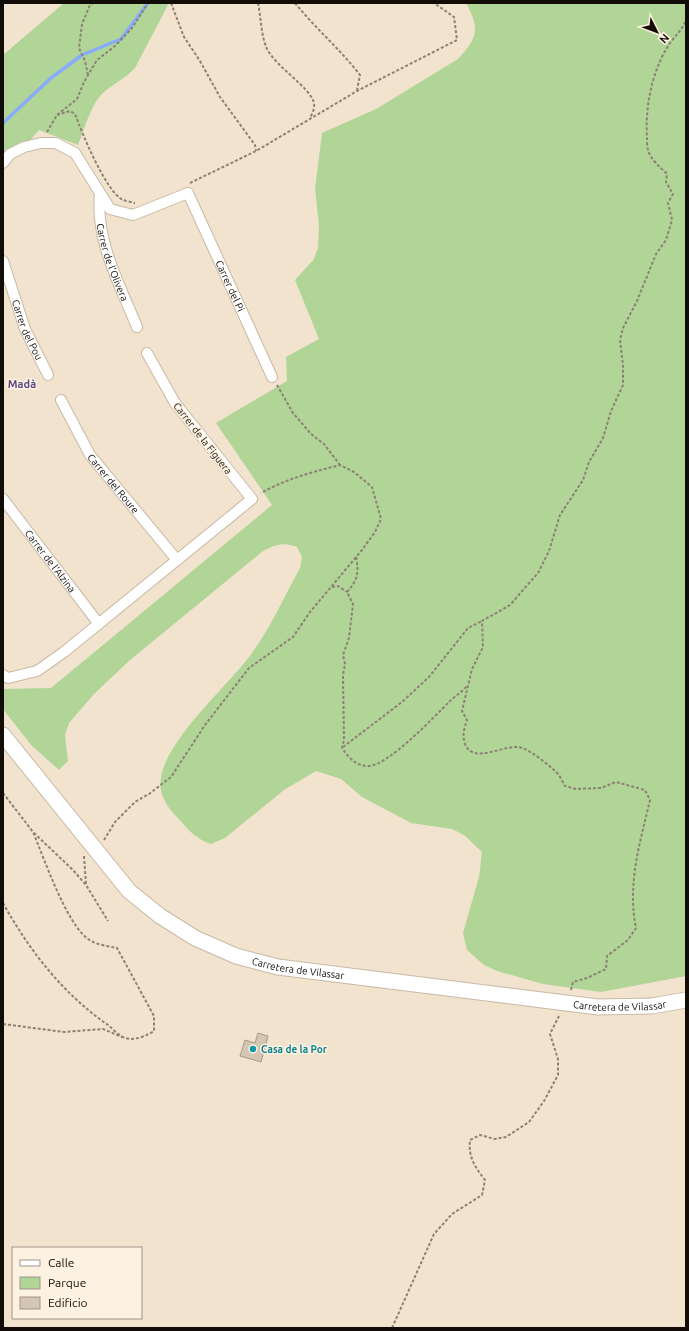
<svg xmlns="http://www.w3.org/2000/svg" width="689" height="1331" viewBox="0 0 689 1331" font-family="Ubuntu,sans-serif">
	<rect width="100%" height="100%" fill="#f2e3cf"/>
	<!-- green -->
	<path fill="#b1d597" d="M64,3H169L135,68C126,78 115,83 105,91C91,103 85,128 78,145L39,130L24,147L3,156V55Z
		M466,3H686V976L601,992L543,984L497,971L484,965L467,950L463,933L479,877L482,852L464,835L452,829L411,823L362,797L341,779L316,771L284,790L236,829L225,838L211,844C195,839 187,828 176,816C170,810 162,799 161,790C153,749 230,685 252,653C271,627 284,597 300,568L302,557L297,547C284,542 276,544 263,551L130,660L94,694L69,723L65,735L68,761L59,770L32,746L6,713L3,709V689L51,688L272,505L216,423L287,381L286,357L319,339L295,280L314,259L318,248L319,226L315,189L322,133L376,109L458,59C478,37 480,29 466,3Z"/>
	<g fill="none" stroke-linecap="round" stroke-linejoin="round">
		<!-- stream -->
		<path stroke="#87acfc" stroke-width="3.5" d="M3,123L51,78L82,55L121,39L148,3"/>
	</g>
	<!-- building -->
	<path fill="#d4c6b2" stroke="#a79986" d="M258,1033L268,1036L261,1062L240,1056L245,1040L255,1043Z"/>
	<g fill="none" stroke-linecap="round" stroke-linejoin="round">
		<defs>
			<g id="street">
				<path id="s1" d="M3,163L10,154L24,147L41,143H56L75,153L110,209L133,215L188,193L272,377"/>
				<path id="s2" d="M100,194C95,240 120,285 137,327"/>
				<path id="s3" d="M3,261L25,329L48,375"/>
				<path id="s4" d="M61,400L90,455L177,560"/>
				<path id="s5" d="M3,499L99,624"/>
				<path d="M3,675L8,678L37,671L64,652L252,499L175,403L147,353"/>
			</g>
			<g id="secondary">
				<path id="s6" d="M3,735L129,891L160,916L195,938L236,956L278,967L598,1007L652,1006L686,1000"/>
			</g>
		</defs>
		<!-- street casing -->
		<use href="#street" stroke="#c7b9a5" stroke-width="12"/>
		<!-- secondary casing -->
		<use href="#secondary" stroke="#c7b9a5" stroke-width="17"/>
		<!-- path -->
		<path stroke="#8c8174" stroke-width="2" stroke-dasharray="3 2" stroke-linecap="butt" d="M171,3L184,37L200,61L220,97L255,145L256,151
			M258,3C261,17 261,36 267,49C277,68 310,87 314,103C315,109 312,114 310,118
			M295,3C315,28 340,49 360,75L357,90
			M88,75L85,61L79,48L82,24L90,5L93,3
			M57,115L70,111L75,114C82,133 106,192 123,200C126,201 131,202 135,203
			M47,132L57,115L77,99L84,82L97,60L115,46L132,28L148,3
			M190,183L256,151L357,91L457,40L454,17L434,3
			M277,385L293,413L311,434L324,444L340,465
			M356,557C359,572 358,580 347,592L353,604L349,638L343,655L345,664L343,675L344,740L342,748C349,758 356,766 368,766C388,766 434,717 449,702C455,696 462,692 467,686
			M332,587L338,586L347,592
			M343,747L402,702L429,677L468,628L482,621
			M3,793L33,832
			M104,840L115,822L135,802L149,794L171,777L205,725L249,668L293,637L310,612L362,550L375,532L381,519L372,487L354,472L340,465C312,472 286,479 261,493
			M84,856L86,884
			M3,903C29,950 63,994 108,1025C113,1029 119,1036 125,1038C135,1041 146,1036 154,1031V1016L117,948C108,946 96,945 88,939C66,923 44,858 33,832L73,870L86,885L108,921
			M571,990L573,982L587,978L606,969L607,956L628,940L636,928C627,885 640,842 650,800L645,790L616,782L601,788L576,789L565,786C562,781 560,775 555,771C549,765 530,750 522,748C506,742 474,766 465,744C462,735 464,729 467,720L462,711L472,669L483,647L482,621L510,605L538,573L549,551L560,515L583,480L589,462L603,438L611,411L623,385V366L620,340L623,328L637,301L656,254L666,240L672,220L668,203L673,194L666,182L667,174C661,168 650,159 648,150C647,147 647,141 647,138C645,106 652,70 670,43C676,35 682,30 686,20
			M3,1024L64,1032L103,1029L122,1037
			M392,1328L434,1234L452,1214L482,1195L485,1180C475,1167 468,1157 470,1140L480,1135L495,1139L506,1137L529,1122L544,1101L558,1075V1059L550,1034L559,1016"/>
		<!-- street -->
		<use href="#street" stroke="#fff" stroke-width="10"/>
		<!-- secondary -->
		<use href="#secondary" stroke="#fff" stroke-width="15"/>
	</g>
	<!-- markers -->
	<circle fill="#0f9aa8" stroke="#fdf1e1" stroke-width="1.5" cx="253" cy="1049" r="4"/>
	<g text-anchor="middle" stroke-width="3" stroke-linejoin="round" paint-order="stroke">
		<!-- street labels -->
		<g font-size="10" fill="#110c06" stroke="#fdf1e1">
			<text dy="4" stroke="none"><textPath href="#s2" startOffset="70">Carrer de l'Olivera</textPath></text>
			<text dy="4" stroke="none"><textPath href="#s1" startOffset="332">Carrer del Pi</textPath></text>
			<text dy="4" stroke="none"><textPath href="#s3" startOffset="73">Carrer del Pou</textPath></text>
			<text transform="translate(203 438) rotate(52)" y="4">Carrer de la Figuera</text>
			<text dy="4" stroke="none"><textPath href="#s4" startOffset="99">Carrer del Roure</textPath></text>
			<text dy="4" stroke="none"><textPath href="#s5" startOffset="78">Carrer de l'Alzina</textPath></text>
			<text dy="4" stroke="none"><textPath href="#s6" startOffset="390">Carretera de Vilassar</textPath></text>
			<text dy="4" stroke="none"><textPath href="#s6" startOffset="714">Carretera de Vilassar</textPath></text>
		</g>
		<!-- culture labels -->
		<g font-size="10" font-weight="bold" fill="#0d838f" stroke="#fdf1e1" text-anchor="start">
			<text x="261" y="1053">Casa de la Por</text>
		</g>
		<!-- neighbourhood labels -->
		<g font-size="11" font-weight="bold" fill="#594886" stroke="#fdf1e1">
			<text x="22" y="388">Madà</text>
		</g>
	</g>
	<!-- border -->
	<rect width="689" height="1331" fill="none" stroke="#110c06" stroke-width="8"/>
	<!-- legend -->
	<rect x="12" y="1247" width="130" height="72" fill="#fdf1e1" stroke="#9f9589"/>
	<rect x="20" y="1260" width="20" height="6" fill="#ffffff" stroke="#9f9589"/>
	<text x="48" y="1267" font-size="12" fill="#110c06">Calle</text>
	<rect x="20" y="1277" width="20" height="12" fill="#b1d597" stroke="#9f9589"/>
	<text x="48" y="1287" font-size="12" fill="#110c06">Parque</text>
	<rect x="20" y="1297" width="20" height="12" fill="#d4c6b2" stroke="#9f9589"/>
	<text x="48" y="1307" font-size="12" fill="#110c06">Edificio</text>
	<!-- north arrow -->
	<g transform="translate(657 32) rotate(132)" stroke="#fdf1e1" stroke-width="3" paint-order="stroke">
	<path d="M0-3L7 15L0 10L-7 15Z" fill="#110c06"/>
	<text y="-6" font-size="11" font-weight="bold" text-anchor="middle" fill="#110c06">N</text>
	</g>
</svg>
